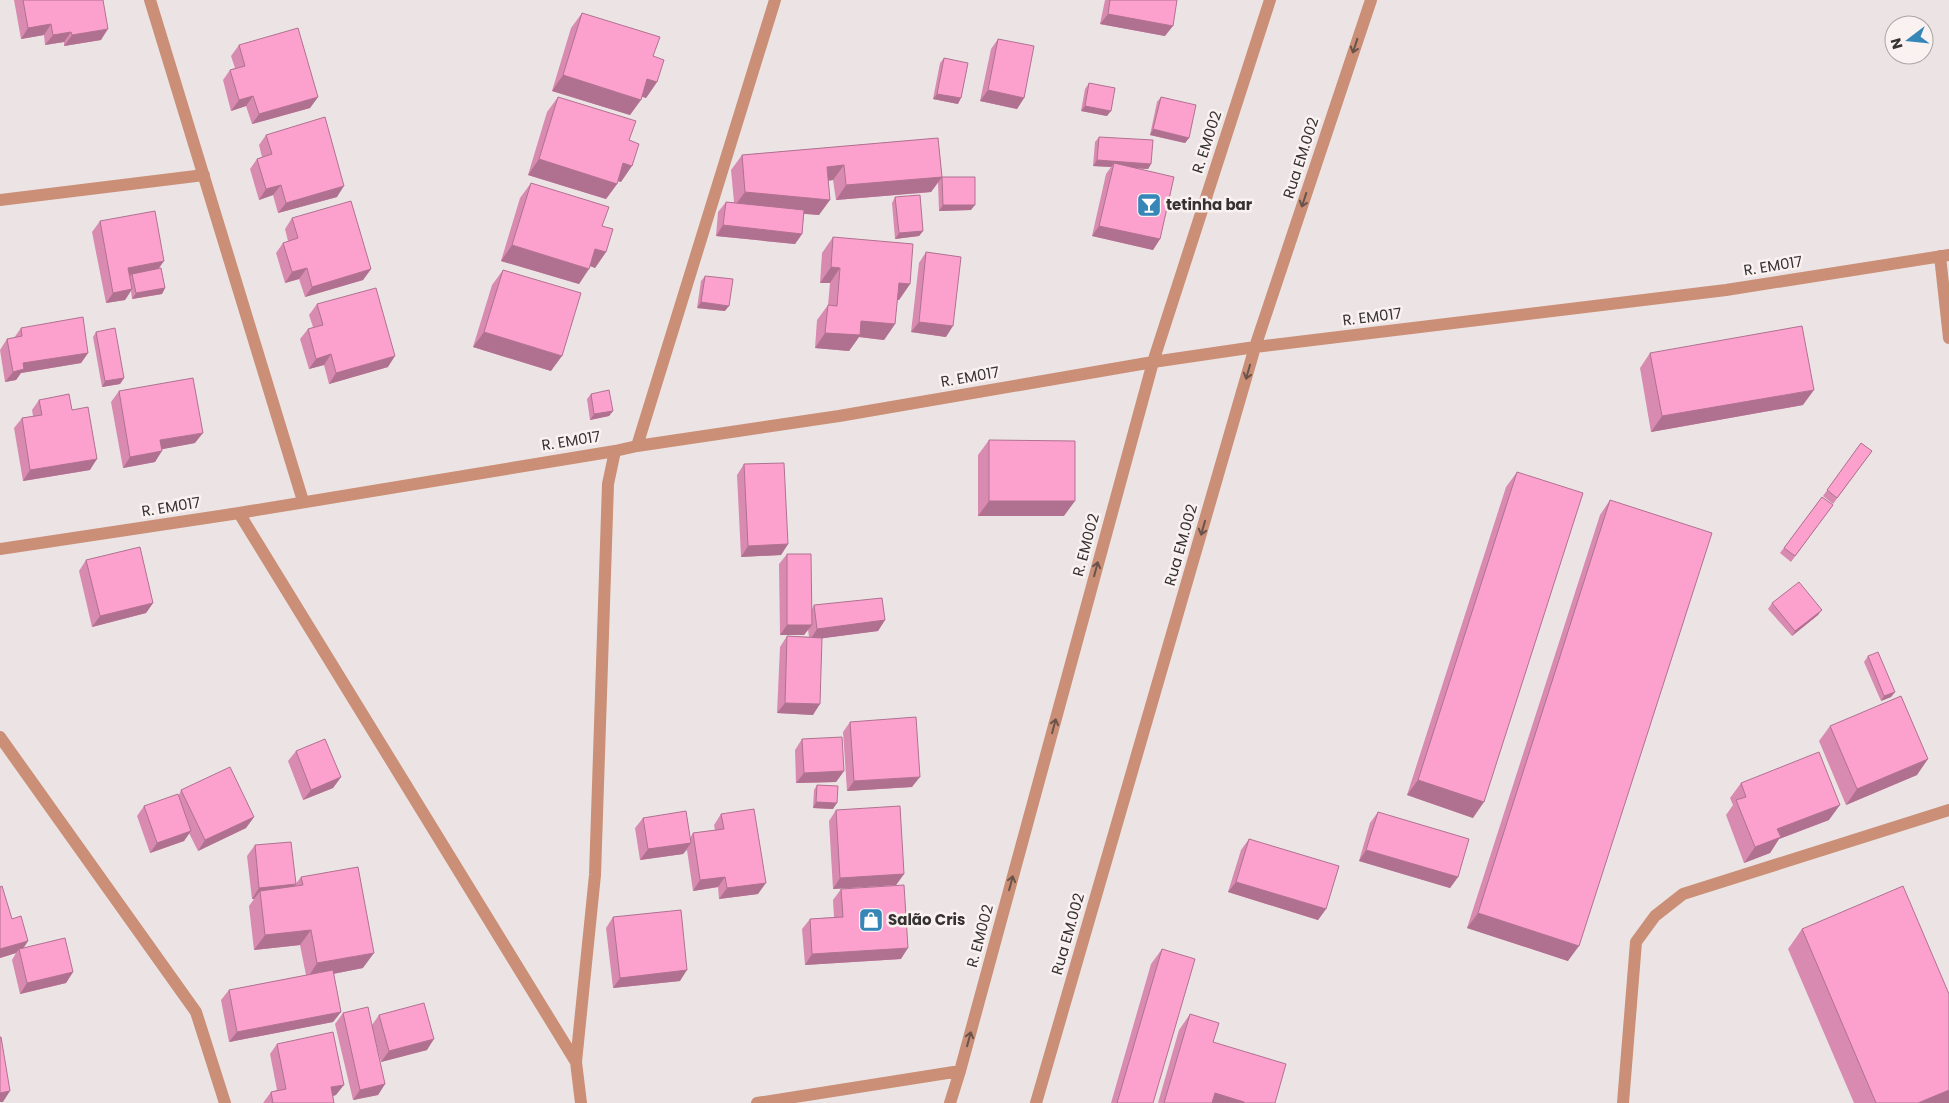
<svg xmlns="http://www.w3.org/2000/svg" width="1949" height="1103" viewBox="0 0 1949 1103" font-family="Poppins,sans-serif">
	<rect width="100%" height="100%" fill="#ece4e4"/>
	<g fill="none" stroke-linecap="round" stroke-linejoin="round">
		<!-- minor -->
		<path stroke="#ca8f76" stroke-width="12" d="M150,0L303,501
			M0,200L204,175
			M1940,256L1949,338
			M637,446L775,0
			M239,513L576,1062L581,1103
			M0,549L239,513L615,451L637,446L839,416L1153,362L1255,347L1726,290L1949,255
			M0,737L196,1012L225,1103
			M576,1062L595,875L608,484L615,451
			M757,1103L960,1071
			M950,1103L960,1071L1153,362L1270,0
			M1036,1103L1255,347L1371,0
			M1623,1103L1636,942L1655,916L1683,894L1949,810"/>
	</g>
	<!-- wall -->
	<path fill="#d98ab0" d="M14,0H103L101,40L64,46V42L45,45L44,35L21,39Z
		M1105,0H1177L1165,36L1100,24Z
		M582,13L653,56L657,82L646,98L642,96L630,115L552,91L571,28Z
		M998,39L1024,98L1017,109L980,101L991,49Z
		M239,45L318,97L310,108L252,124L246,106L231,111L223,80L230,70L235,68L231,56Z
		M944,58L958,104L933,99L940,63Z
		M1089,83L1107,116L1081,111L1085,89Z
		M558,97L629,140L621,182L617,181V184L606,199L528,175L547,112Z
		M1161,97L1189,138L1185,143L1150,135L1157,102Z
		M266,135L337,197L278,213L273,195L259,200L250,169L257,159L262,157L259,145Z
		M1099,137L1151,164L1148,169L1137,168L1160,239L1153,250L1092,236L1106,174L1111,167L1093,166L1095,142Z
		M938,138L942,177L931,192L836,200L833,180L828,181L819,215L804,214L802,234L795,244L716,236L718,212L726,202H734L731,170L742,155Z
		M942,177L971,210L939,211L938,182Z
		M531,183L602,226L606,252L595,268L590,266L579,284L501,261L520,198Z
		M895,197L923,231L919,236L895,239L892,203Z
		M292,218L371,269L363,280L305,297L299,279L285,283L276,253L283,243L288,241L285,229Z
		M100,221L159,269L165,288L162,294L132,299L131,291L125,300L106,303L92,232Z
		M833,237L910,284L899,300H897L895,324L884,340L859,337L849,351L815,348L817,320L828,305L830,283H820L822,253Z
		M926,252L946,337L911,332L919,263Z
		M503,270L551,371L473,347L492,285Z
		M705,276L725,311L697,308L701,281Z
		M317,304L388,367L329,384L324,365L309,369L300,339L308,329L313,327L309,315Z
		M21,328L88,353L81,363L21,373L16,380L5,382L0,350L7,339L14,338Z
		M96,332L124,378L120,384L102,387L93,337Z
		M1650,353L1803,405L1651,432L1640,368Z
		M119,391L195,443L162,449L155,462L123,468L111,402Z
		M591,394L613,411L609,416L590,420L587,399Z
		M39,400L72,410L90,470L23,481L14,428L22,418L33,416L32,410Z
		M989,440L1064,516H978V455Z
		M1861,443L1872,451L1833,504L1823,496Z
		M744,464L788,544L781,555L741,557L737,475Z
		M1517,472L1473,818L1407,795L1506,487Z
		M1822,497L1833,505L1791,562L1780,553Z
		M1610,500L1568,961L1467,928L1600,515Z
		M787,554L812,609L814,605L885,620L878,631L822,638L813,715L777,713L780,647L787,636L809,637L808,629L804,635H780L779,564Z
		M86,560L153,603L146,613L92,627L79,571Z
		M1772,603L1818,615L1792,636L1768,609Z
		M1868,656L1895,692L1891,697L1881,701L1864,662Z
		M850,722L912,787L847,791L843,732Z
		M1830,726L1917,775L1846,805L1819,741Z
		M802,739L844,771L836,782L796,783L795,750Z
		M296,751L341,777L333,788L303,800L288,761Z
		M1741,783L1829,820L1779,839L1770,853L1744,863L1726,815L1733,805L1730,798Z
		M817,785L833,809L813,808L814,790Z
		M181,790L254,817L246,828L198,851L189,833L184,841L150,853L137,816L144,806L179,795Z
		M836,810L904,874L896,885L833,889L829,821Z
		M1378,812L1458,877L1450,888L1359,861L1370,823Z
		M721,814L758,894L719,899L718,887L693,891L687,850L683,854L640,860L635,828L643,818L690,838L693,833L715,830L714,825Z
		M1249,839L1326,909L1318,920L1228,892L1241,850Z
		M255,845L294,886L301,877L363,968L333,974L341,1012L333,1022L229,1042L221,1000L229,990L306,975L300,945L254,950L249,906L254,899H252L247,856Z
		M0,887L12,919L28,941L23,948L73,972L66,983L20,994L12,960L16,953L0,958Z
		M841,889L901,959L805,965L802,929L810,919L834,917L833,900Z
		M613,917L680,981L613,988L606,928Z
		M1802,929L1949,1103H1854L1788,949Z
		M1162,949L1153,1103H1111L1151,964Z
		M343,1013L372,1025L379,1015L427,1050L381,1062L375,1039L385,1084L378,1095L353,1100L335,1024Z
		M1190,1014L1213,1042L1275,1103H1158L1179,1030Z
		M277,1044L336,1095L333,1096L334,1103H263L271,1092L277,1090L270,1054Z"/>
	<!-- shaded-wall -->
	<path fill="#b07190" d="M1108,14L1173,26L1165,36L1100,24Z
		M51,24L44,35L21,39L28,28Z
		M108,29L101,40L64,46L72,35Z
		M71,32L64,42L45,45L53,35Z
		M563,75L641,100L630,115L552,91Z
		M647,79L657,82L646,98L636,95Z
		M988,90L1024,98L1017,109L980,101Z
		M937,94L961,98L958,104L933,99Z
		M253,96L246,106L231,111L239,100Z
		M318,97L310,108L252,124L259,114Z
		M1085,106L1111,111L1107,116L1081,111Z
		M1153,129L1189,138L1185,143L1150,135Z
		M539,159L617,184L606,199L528,175Z
		M1097,160L1151,164L1148,169L1113,167L1114,163L1111,167L1093,166Z
		M623,163L632,166L621,182L612,179Z
		M844,165L833,180L816,182L827,167Z
		M942,177L931,192L836,200L846,185Z
		M281,185L273,195L259,200L266,189Z
		M344,186L337,197L278,213L286,203Z
		M745,192L830,200L819,215L734,207Z
		M943,205H975L971,210L939,211Z
		M723,225L802,234L795,244L716,236Z
		M1099,226L1160,239L1153,250L1092,236Z
		M923,231L919,236L895,239L899,233Z
		M512,245L589,269L579,284L501,261Z
		M595,249L606,252L595,268L585,264Z
		M164,261L157,271L132,274L130,276L128,268Z
		M831,267L840,268L830,283H820Z
		M307,268L299,279L285,283L292,272Z
		M371,269L363,280L305,297L312,287Z
		M899,283L910,284L899,300L888,299Z
		M165,288L162,294L132,299L136,293Z
		M132,289L125,300L106,303L113,293Z
		M701,302L729,306L725,311L697,308Z
		M861,321L895,324L884,340L859,337L849,351L815,348L825,333Z
		M919,322L953,326L946,337L911,332Z
		M484,332L562,356L551,371L473,347Z
		M88,353L81,363L21,373L16,380L5,382L13,372L23,363Z
		M331,354L324,365L309,369L316,359Z
		M395,356L388,367L329,384L336,373Z
		M124,378L120,384L102,387L105,381Z
		M1814,390L1803,405L1651,432L1662,416Z
		M613,411L609,416L590,420L594,414Z
		M203,433L195,443L153,451L160,440Z
		M162,451L155,462L123,468L130,457Z
		M97,459L90,470L23,481L30,470Z
		M989,501H1075L1064,516H978Z
		M788,544L781,555L741,557L748,546Z
		M153,603L146,613L92,627L100,616Z
		M1822,610L1818,615L1792,636L1795,631Z
		M885,620L878,631L810,640L817,629Z
		M787,625H812L804,635H780Z
		M1895,692L1891,697L1881,701L1884,696Z
		M785,703L820,704L813,715L777,713Z
		M1928,759L1917,775L1846,805L1857,789Z
		M844,771L836,782L796,783L804,773Z
		M341,777L333,788L303,800L311,790Z
		M920,777L912,787L847,791L854,781Z
		M1418,780L1484,802L1473,818L1407,795Z
		M816,802L837,803L833,809L813,808Z
		M1840,805L1829,820L1779,839L1770,853L1744,863L1755,847L1777,829Z
		M254,817L246,828L198,851L205,840Z
		M191,831L184,841L150,853L157,843Z
		M691,843L683,854L640,860L648,849Z
		M1366,850L1458,877L1450,888L1359,861Z
		M904,874L896,885L833,889L840,878Z
		M725,877L718,887L693,891L700,880Z
		M1236,882L1326,909L1318,920L1228,892Z
		M766,883L758,894L719,899L727,888Z
		M296,884L288,895L260,891L254,899H252L259,888Z
		M1478,913L1579,946L1568,961L1467,928Z
		M311,930L300,945L254,950L265,935Z
		M28,941L21,952L19,949L16,953L0,958V949Z
		M908,948L901,959L805,965L812,954Z
		M374,953L363,968L307,979L317,963Z
		M687,970L680,981L613,988L620,978Z
		M73,972L66,983L20,994L27,983Z
		M341,1012L333,1022L229,1042L237,1032Z
		M434,1039L427,1050L381,1062L389,1051Z
		M385,1084L378,1095L353,1100L360,1090Z
		M344,1085L336,1095L324,1098L331,1087Z
		M1949,1090V1103H1918Z
		M10,1091L3,1102H0V1093Z
		M1215,1093L1244,1102V1103H1208Z"/>
	<!-- building -->
	<path fill="#fca1cd" stroke="#b07190" d="M23,0H103L108,29L72,35L71,32L53,35L51,24L28,28Z
		M1110,0H1177L1173,26L1108,14Z
		M582,13L660,37L653,56L664,60L657,82L647,79L641,100L563,75Z
		M298,28L318,97L259,114L253,96L239,100L230,70L245,66L239,45Z
		M998,39L1034,46L1024,98L988,90Z
		M944,58L968,63L961,98L937,94Z
		M1089,83L1115,88L1111,111L1085,106Z
		M558,97L636,121L629,140L639,144L632,166L623,163L617,184L539,159Z
		M1161,97L1196,105L1189,138L1153,129Z
		M325,117L344,186L286,203L281,185L266,189L257,159L272,154L266,135Z
		M1099,137L1153,140L1151,164L1097,160Z
		M938,138L942,177L846,185L844,165L827,167L830,200L745,192L742,155Z
		M1114,163L1174,177L1160,239L1099,226Z
		M942,177H975V205H943Z
		M531,183L609,207L602,226L613,229L606,252L595,249L589,269L512,245Z
		M920,195L923,231L899,233L895,197Z
		M351,201L371,269L312,287L307,268L292,272L283,243L298,238L292,218Z
		M726,202L804,210L802,234L723,225Z
		M155,211L164,261L128,268L132,289L113,293L100,221Z
		M833,237L913,244L910,284L899,283L895,324L861,321L860,335L825,333L828,305L837,306L840,268L831,267Z
		M926,252L961,257L953,326L919,322Z
		M161,268L165,288L136,293L132,274Z
		M503,270L581,293L562,356L484,332Z
		M705,276L733,279L729,306L701,302Z
		M376,288L395,356L336,373L331,354L316,359L308,329L323,325L317,304Z
		M83,317L88,353L23,363L24,369L13,372L7,339L22,336L21,328Z
		M1802,326L1814,390L1662,416L1650,353Z
		M115,328L124,378L105,381L96,332Z
		M193,378L203,433L160,440L162,451L130,457L119,391Z
		M609,390L613,411L594,414L591,394Z
		M69,394L72,410L88,407L97,459L30,470L22,418L42,415L39,400Z
		M989,440L1075,441V501H989Z
		M1861,443L1872,451L1837,498L1827,490Z
		M784,463L788,544L748,546L744,464Z
		M1517,472L1583,493L1484,802L1418,780Z
		M1822,497L1833,505L1795,556L1784,548Z
		M1610,500L1712,533L1579,946L1478,913Z
		M140,547L153,603L100,616L86,560Z
		M787,554H811L812,625H787Z
		M1799,582L1822,610L1795,631L1772,603Z
		M882,598L885,620L817,629L814,605Z
		M787,636L822,638L820,704L785,703Z
		M1878,652L1895,692L1884,696L1868,656Z
		M1901,696L1928,759L1857,789L1830,726Z
		M916,717L920,777L854,781L850,722Z
		M842,737L844,771L804,773L802,739Z
		M325,739L341,777L311,790L296,751Z
		M1819,752L1840,805L1777,829L1781,837L1755,847L1736,800L1746,797L1741,783Z
		M230,767L254,817L205,840L181,790Z
		M817,785L838,786L837,803L816,802Z
		M178,794L191,831L157,843L144,806Z
		M900,806L904,874L840,878L836,810Z
		M754,809L766,883L727,888L725,877L700,880L693,833L724,829L721,814Z
		M686,811L691,843L648,849L643,818Z
		M1378,812L1469,839L1458,877L1366,850Z
		M1249,839L1339,866L1326,909L1236,882Z
		M291,842L296,884L259,888L255,845Z
		M358,867L374,953L317,963L311,930L265,935L260,891L303,885L301,877Z
		M904,885L908,948L812,954L810,919L843,917L841,889Z
		M2,886L12,919L21,916L28,941L0,949V887Z
		M1903,886L1949,994V1090L1918,1103H1876L1802,929Z
		M681,910L687,970L620,978L613,917Z
		M65,938L73,972L27,983L19,949Z
		M1162,949L1195,959L1153,1103H1117Z
		M333,970L341,1012L237,1032L229,990Z
		M424,1003L434,1039L389,1051L379,1015Z
		M368,1007L385,1084L360,1090L343,1013Z
		M1190,1014L1219,1023L1213,1042L1286,1064L1275,1103H1244V1102L1215,1093L1212,1103H1164Z
		M333,1032L344,1085L331,1087L334,1103H273L271,1092L286,1089L277,1044Z
		M0,1037H1L10,1091L0,1093Z"/>
	<!-- one-way arrows -->
	<defs><path id="oneway-shaft" d="M-6 0H5M1.5-3L5.5 0L1.5 3" fill="none" stroke-width="1.6" stroke-linecap="round" stroke-linejoin="round" transform="scale(1.25)"/></defs>
	<g stroke="#6a534a">
		<use href="#oneway-shaft" transform="translate(1355 46) rotate(108)"/>
		<use href="#oneway-shaft" transform="translate(1304 200) rotate(108)"/>
		<use href="#oneway-shaft" transform="translate(1248 372) rotate(106)"/>
		<use href="#oneway-shaft" transform="translate(1203 528) rotate(106)"/>
		<use href="#oneway-shaft" transform="translate(1096 569) rotate(-75)"/>
		<use href="#oneway-shaft" transform="translate(1054 726) rotate(-75)"/>
		<use href="#oneway-shaft" transform="translate(1011 883) rotate(-75)"/>
		<use href="#oneway-shaft" transform="translate(969 1039) rotate(-75)"/>
	</g>
	<!-- icons -->
	<defs>
		<symbol id="bar-square" viewBox="-11 -11 22 22"><rect x="-9" y="-9" width="18" height="18" rx="4" fill="#3786b8" stroke="#faf1f1"/><path d="M-6-5H6L.8 .8V4.5H3.5V6h-7V4.5H-.8V.8Z" fill="#fff"/></symbol>
		<symbol id="shop-square" viewBox="-11 -11 22 22"><rect x="-9" y="-9" width="18" height="18" rx="4" fill="#3786b8" stroke="#faf1f1"/><path d="M-5-2.5h2.3a2.7 3.5 0 0 1 5.4 0H5L5.5 6h-11ZM-1.5-2.5h3a1.5 2.3 0 0 0-3 0Z" fill="#fff"/></symbol>
	</defs>
	<g fill-rule="evenodd">
		<use href="#bar-square" x="1135" y="191" width="28" height="28"/>
		<use href="#shop-square" x="857" y="906" width="28" height="28"/>
	</g>
	<g text-anchor="middle" stroke-width="5" stroke-linejoin="round" paint-order="stroke">
		<!-- street labels -->
		<g font-size="15" fill="#363232" stroke="#faf1f1">
			<text transform="translate(1207 142) rotate(-72)" y="5">R. EM002</text>
			<text transform="translate(1301 158) rotate(-72)" y="5">Rua EM.002</text>
			<text transform="translate(1773 266) rotate(-9)" y="5">R. EM017</text>
			<text transform="translate(1372 317) rotate(-7)" y="5">R. EM017</text>
			<text transform="translate(970 377) rotate(-10)" y="5">R. EM017</text>
			<text transform="translate(571 441) rotate(-9)" y="5">R. EM017</text>
			<text transform="translate(171 507) rotate(-9)" y="5">R. EM017</text>
			<text transform="translate(1086 545) rotate(-75)" y="5">R. EM002</text>
			<text transform="translate(1181 545) rotate(-74)" y="5">Rua EM.002</text>
			<text transform="translate(1068 934) rotate(-74)" y="5">Rua EM.002</text>
			<text transform="translate(980 936) rotate(-75)" y="5">R. EM002</text>
		</g>
		<!-- poi labels -->
		<g font-size="15" font-weight="bold" fill="#363232" stroke="#faf1f1" text-anchor="start">
			<text x="1166" y="210">tetinha bar</text>
			<text x="888" y="925">Salão Cris</text>
		</g>
	</g>
	<!-- north arrow -->
	<g transform="translate(1909 40) rotate(254)"><circle r="24" fill="#faf1f1" stroke="#aca5a5"/>
	<path d="M0-4L9 19L0 12L-9 19Z" fill="#3786b8"/>
	<text y="-8" font-size="14" font-weight="bold" text-anchor="middle" fill="#363232">N</text>
	</g>
</svg>
